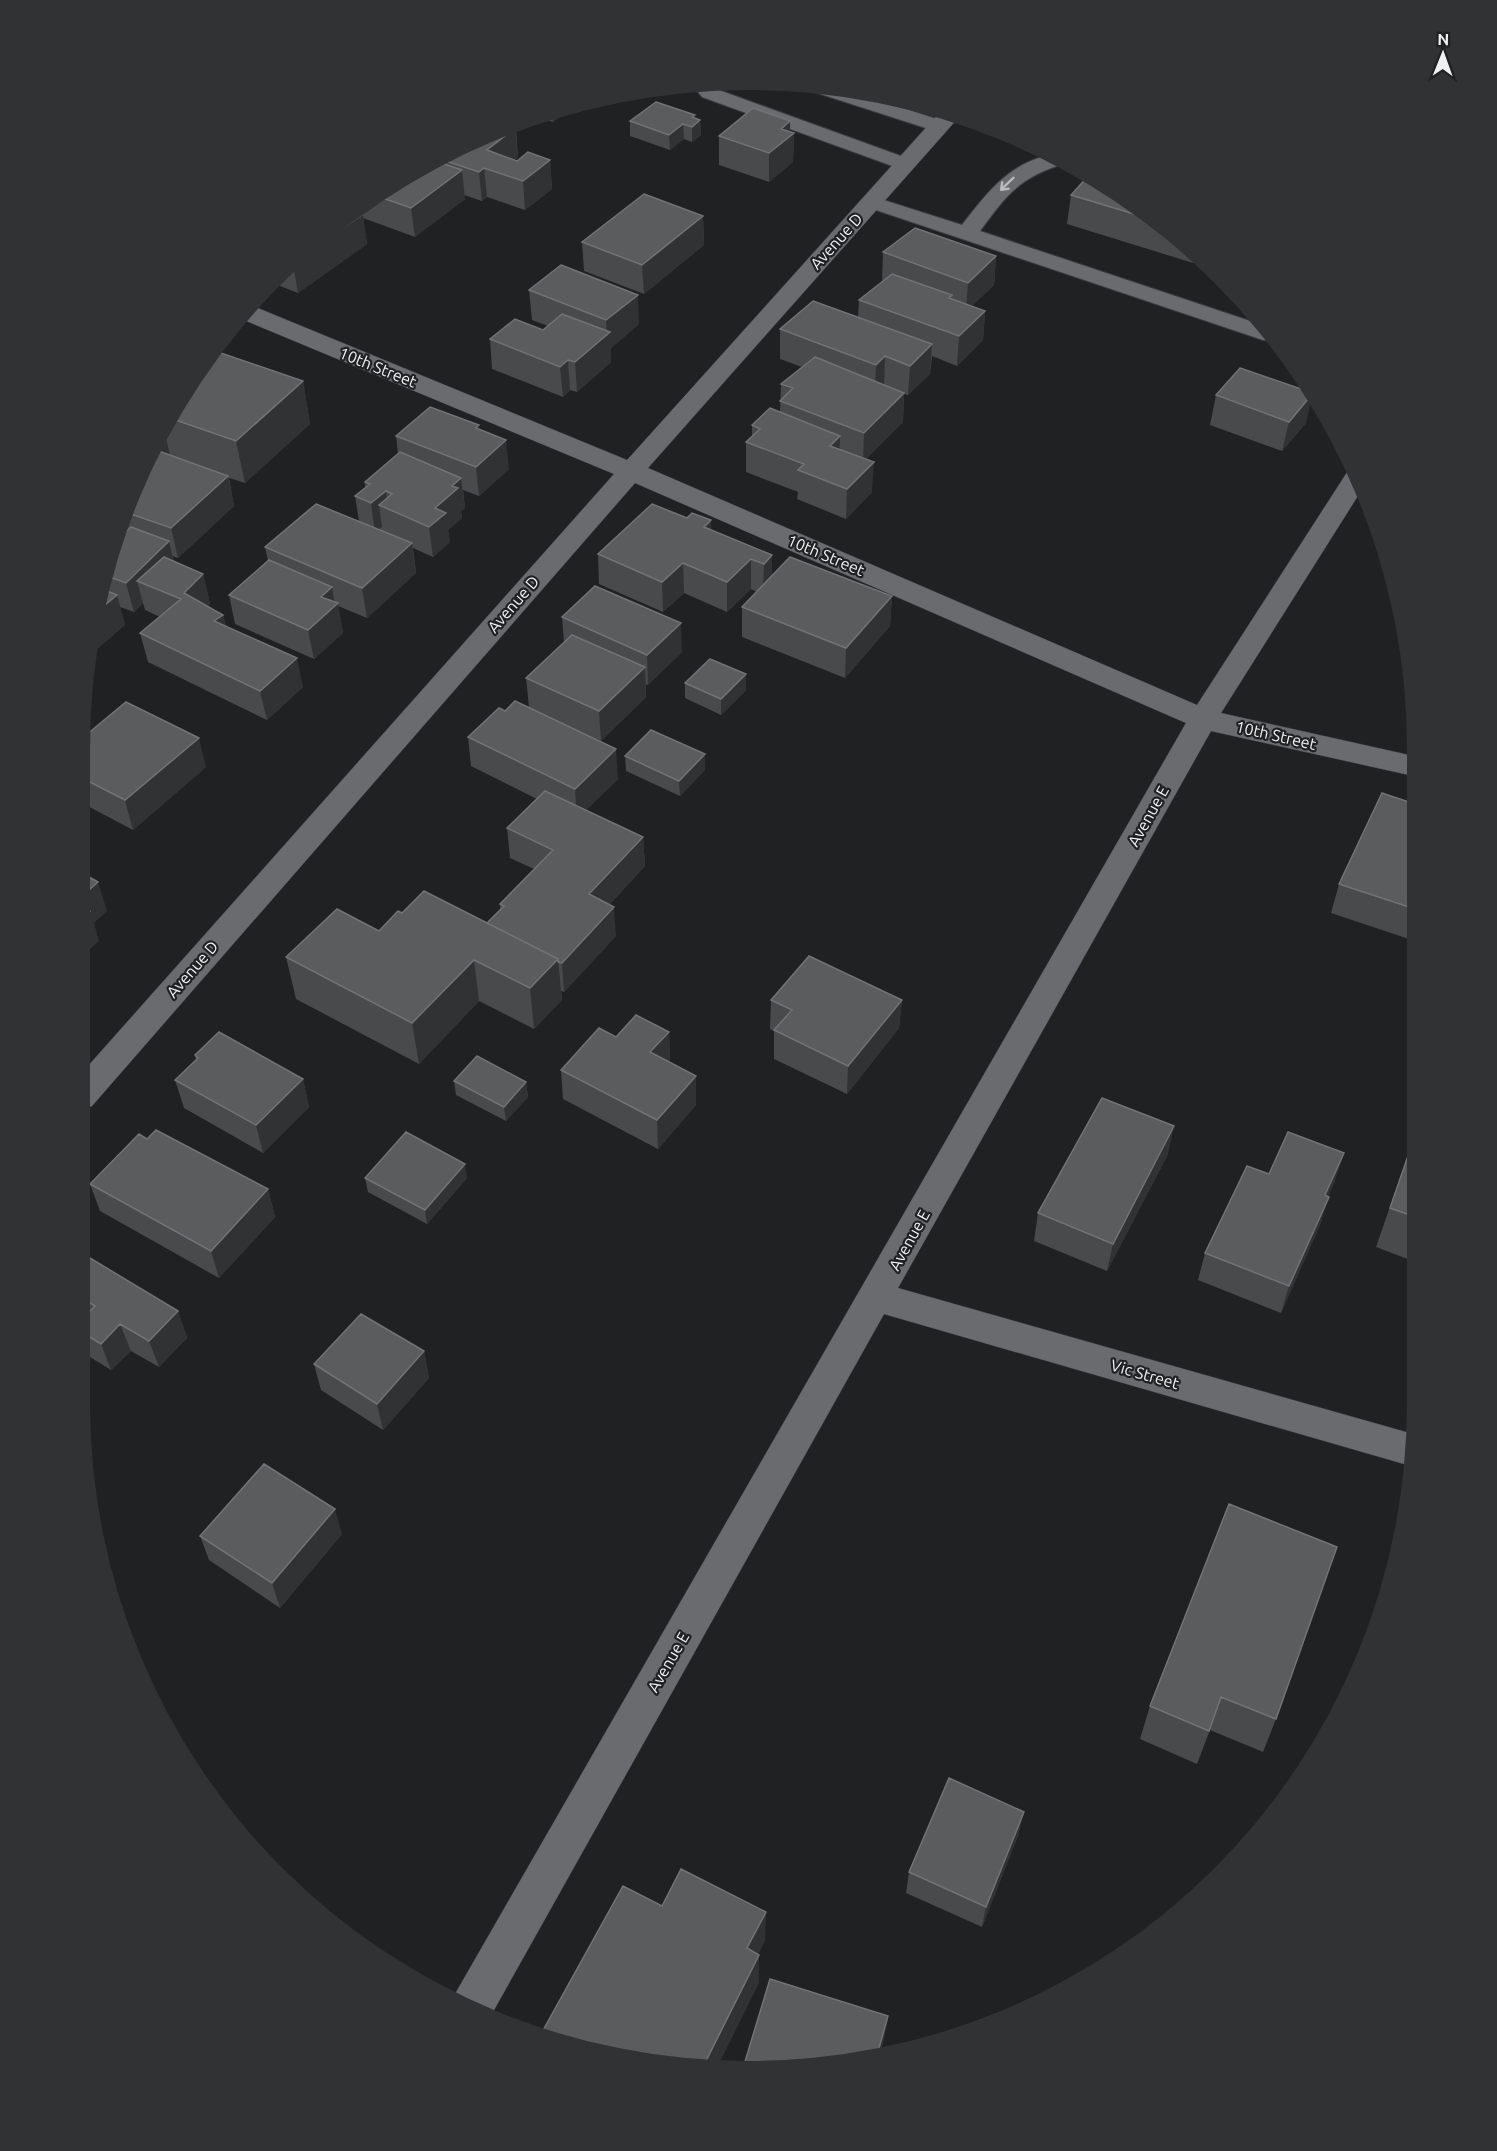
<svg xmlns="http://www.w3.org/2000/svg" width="1497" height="2151" viewBox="0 0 1497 2151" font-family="Ubuntu,sans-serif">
	<rect width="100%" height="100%" fill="#1f2123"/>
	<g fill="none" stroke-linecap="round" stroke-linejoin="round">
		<defs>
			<path id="service" d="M717,83L716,89L912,160L915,164L912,168H898L702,97L695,88L697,85Z
				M806,85L844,89L946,122L949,126L946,130H932L808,90Z
				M1050,155L1066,163C1020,177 1008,193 980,231L1262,325L1275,341L1263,340L864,206L860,202L864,198L871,196L962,225C986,194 1009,163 1050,155Z"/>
			<path id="minor" d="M941,111L959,117L648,468L1197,705L1344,477L1348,471L1354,470L1361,491L1221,713L1418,757V777L1211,731L898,1288L1413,1434L1411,1466L884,1314L489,2019L452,1999L455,1994L1186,723L635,483L92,1106L80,1110V1075L614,474L239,318L250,305L253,306L627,460Z"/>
		</defs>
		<!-- service casing -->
		<use href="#service" stroke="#3c3d3f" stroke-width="2"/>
		<!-- minor casing -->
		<use href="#minor" stroke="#3c3d3f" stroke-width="1"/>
		<!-- service -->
		<use href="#service" fill="#696b6e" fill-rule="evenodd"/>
		<!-- minor -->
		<use href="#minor" fill="#696b6e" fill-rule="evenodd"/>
	</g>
	<!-- wall -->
	<path fill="#484a4c" d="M618,92H622L610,101L600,98Z
		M573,106L553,122L537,117Z
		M695,115V118L700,120L701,135L692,142L684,139L670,150L630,136V121Z
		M532,118L517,130L516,129L518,157L514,160L517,161L550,160L552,189L525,210L487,197L482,201L464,195L465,199L415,237L363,218L367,244L298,293L270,282L276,275L377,192L493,130Z
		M790,132L794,133L793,162L769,182L719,165V136Z
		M1120,192L1198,257L1193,263L1067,224L1071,195Z
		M703,216L704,245L644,294L584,271L582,242Z
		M883,252L996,256L994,285L972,306L985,311L983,340L957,366L932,356L930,374L908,395L904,394L903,422L866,459L872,492L846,519L797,499L798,492L746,472V442L752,436V425L780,412L781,384L802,367L780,359V329L858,317L859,300L882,282Z
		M529,290L639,324L611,348V362L577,392L570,390L563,397L492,369L490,339L543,330L548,326L532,320Z
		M212,350L303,381L310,424L245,483L229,478L234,506L178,558L172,556L174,561L203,574L210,604L207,606L223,615L226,626L303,687L267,720L148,662L140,633L160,617L145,610L143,603L134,612L120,607L125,625L91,654L89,653L92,618L121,533L123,534L124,533L123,528L149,452Z
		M1216,395L1306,423L1282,451L1210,425Z
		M479,430L509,469L479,496L463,490L465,508L461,511L462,518L448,530L450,542L433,557L413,548L416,573L367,618L338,606L343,633L314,659L235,624L229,595L268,561L265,547L359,521L355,496L365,488V482L398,454L396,436Z
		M711,530L772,555V576L892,596L890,626L845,678L742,637V607L757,592L751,589L727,612L684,593L663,612L599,584L598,554Z
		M562,617L682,652L648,685L646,684V697L601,741L546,716L618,779L586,810L643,837L645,866L609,905L616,936L564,992L561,991L562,1000L534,1029L479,1001L419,1064L296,999L286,957L379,931L402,913L487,923L500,910V904L534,869L510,858L507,828L537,799L471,766L468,737L505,711L529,707L526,678L564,643Z
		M685,683L746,690L721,715L685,698Z
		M80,748L206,767L133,830L80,802Z
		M705,754V770L680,796L626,771L625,756Z
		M1418,805V942L1331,913L1339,884Z
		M771,1000H902L899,1028L847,1094L774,1059V1031L770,1029Z
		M669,1032L670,1060L669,1062L696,1076V1105L658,1149L563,1099L561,1070L616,1037Z
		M195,1055L303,1079L309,1107L263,1153L184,1108L175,1080L196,1060Z
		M454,1081L526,1082L528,1097L506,1121L456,1095Z
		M1418,1126V1263L1376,1247Z
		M1168,1154L1107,1271L1034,1241L1038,1213Z
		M1269,1174L1335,1181L1328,1196L1320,1225L1281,1313L1198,1280L1205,1253Z
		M365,1178H467L427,1224L368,1192Z
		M90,1184L268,1189L275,1217L219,1278L100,1211Z
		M80,1252L178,1311L187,1338L159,1367L131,1351L111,1370L85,1354L80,1340V1322L83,1319L80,1317Z
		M424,1351L429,1378L383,1430L321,1390L314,1364Z
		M1229,1504L1276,1719L1263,1752L1210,1730L1197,1764L1140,1739L1150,1706Z
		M342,1534L280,1608L209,1560L200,1536Z
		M1019,1833L982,1927L906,1893L909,1872Z"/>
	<!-- shaded-wall -->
	<path fill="#303234" d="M618,92H622L610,101L609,95Z
		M573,106L553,122L552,112Z
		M695,115L696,124L700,120L701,135L692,142V117Z
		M532,118L517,130V123Z
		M790,121V136L794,133L793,162L769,182V153L781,129Z
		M683,124L684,139L670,150L669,135Z
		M515,128L518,157L498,173L487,150Z
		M550,160L552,189L525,210L523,181Z
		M484,168L487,197L482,201L479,172Z
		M462,170L465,199L415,237L411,208Z
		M363,214L367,244L298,293L293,264Z
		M703,216L704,245L644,294L642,265Z
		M1195,254L1198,257L1193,263Z
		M996,256L994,285L966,312L968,283Z
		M638,295L639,324L611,348V362L577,392L575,362L607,335L606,320Z
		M985,311L983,340L957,366L959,336Z
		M932,344L930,374L908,395L910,366Z
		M885,356L884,386L875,395L876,365Z
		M568,360L570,390L563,397L560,367Z
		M303,381L310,424L245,483L236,441Z
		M904,393L903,422L863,462L864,433Z
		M1313,393L1306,423L1282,451L1289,422Z
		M840,436L839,465L830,446Z
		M166,438L173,468L153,449Z
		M506,440L509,469L479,496L476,467Z
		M874,462L872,492L846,519L847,489Z
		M228,476L234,506L178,558L171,528Z
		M461,478L465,508L461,511L462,518L448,530L450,542L433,557L429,527L435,508L452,486Z
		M386,491L388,509L379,505L382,527L375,533L371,503Z
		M711,520L712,550L704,527Z
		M169,541L176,571L137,581L143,603L134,612L126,583Z
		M412,543L416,573L367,618L362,588Z
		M772,555V585L763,594L764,564Z
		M751,559V589L727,612V582Z
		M683,563L684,593L663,612L662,582Z
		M203,574L210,604L191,623L184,593Z
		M332,587L335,605L338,603L343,633L314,659L308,630L321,597Z
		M117,595L125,625L91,654L89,649L93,615Z
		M892,596L890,626L845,678L846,648Z
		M223,615L230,644L214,621Z
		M681,623L682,652L648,685L647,655Z
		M297,658L303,687L267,720L260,691Z
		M645,667L646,697L601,741L599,711Z
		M746,674V690L721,715V699Z
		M199,738L206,767L133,830L125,800Z
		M616,749L618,779L577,819L575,789Z
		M705,754V770L680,796L679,781Z
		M643,837L645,866L591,924L589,894Z
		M98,882L107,911L94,923L99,941L80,958V898Z
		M614,907L616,936L564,992L562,963Z
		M558,959L562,1000L534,1029L530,988Z
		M474,960L479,1001L419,1064L412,1023Z
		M902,1000L899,1028L847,1094L848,1066Z
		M669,1032L670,1060L652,1081L650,1052Z
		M696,1076V1105L658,1149L657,1120Z
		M303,1079L309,1107L263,1153L256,1125Z
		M526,1082L528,1097L506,1121L504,1107Z
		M1174,1126L1168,1154L1107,1271L1113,1244Z
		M1344,1153L1335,1181L1316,1223L1325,1195Z
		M465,1164L467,1178L427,1224L425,1210Z
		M268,1189L275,1217L219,1278L211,1251Z
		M1329,1197L1320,1225L1281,1313L1289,1286Z
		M178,1311L187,1338L159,1367L149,1341Z
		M120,1324L131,1351L111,1370L101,1344Z
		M424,1351L429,1378L383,1430L377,1404Z
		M84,1436L88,1446L86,1449Z
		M335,1509L342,1534L280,1608L272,1583Z
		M1024,1812L1019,1833L982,1927L986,1907Z
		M766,1912L765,1941L747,1977V1948Z
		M759,1955V1983L717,2068L703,2067Z
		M888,2016L885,2035L879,2059H876Z"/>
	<!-- building -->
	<path fill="#5a5c5e" stroke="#717375" stroke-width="1.5" d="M656,102L695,115L692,117L700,120L692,127L683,124L669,135L630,121Z
		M753,108L790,121L781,129L794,133L769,153L719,136Z
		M508,126L515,128L487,150L517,161L528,152L550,160L523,181L484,168L479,172L440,159L493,130Z
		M436,161L462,170L411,208L374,195Z
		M1089,175L1120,192L1154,220L1071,195Z
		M644,194L703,216L642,265L582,242Z
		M354,211L363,214L293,264L291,263Z
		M915,228L996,256L968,283L883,252Z
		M561,265L638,295L606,320L529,290Z
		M892,274L952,295L949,298L985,311L959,336L859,300Z
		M813,301L932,344L910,366L885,356L876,365L780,329Z
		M562,314L610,332L575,362L568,360L560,367L490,339L515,319L543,330Z
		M212,350L303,381L236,441L170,418Z
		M815,357L904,393L864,433L780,401L793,388L781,384Z
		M1240,368L1313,393L1289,422L1216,395Z
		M430,407L479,425L476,428L506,440L476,467L396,436Z
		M770,408L840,436L830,446L874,462L847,489L798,470L804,464L746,442L760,429L752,425Z
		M159,436L166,438L153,449L228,476L171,528L128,513L149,452Z
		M400,452L461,478L452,486L458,488L435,508L446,513L429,527L379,505L392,494L386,491L371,503L355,496L370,484L365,482Z
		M316,504L412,543L362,588L265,547Z
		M652,504L687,518L692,513L711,520L704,527L772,555L764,564L751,559L727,582L683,563L662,582L598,554Z
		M131,527L169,541L126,583L107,576L121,533L123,534Z
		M164,557L203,574L184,593L223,615L214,621L297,658L260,691L140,633L181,599L137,581Z
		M790,557L892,596L846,648L742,607Z
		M269,560L332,587L321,597L338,603L308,630L229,595Z
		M595,586L681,623L647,655L562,617Z
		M102,589L117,595L93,615Z
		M572,635L645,667L599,711L526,678Z
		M710,659L746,674L721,699L685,683Z
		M515,701L616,749L575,789L468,737L499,708L505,711Z
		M126,702L199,738L125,800L80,777V740Z
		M651,730L705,754L679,781L625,756Z
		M545,791L643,837L589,894L614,907L562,963L558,962V959L487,923L504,906L500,904L553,850L507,828Z
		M1382,793L1418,805V910L1339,884Z
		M80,872L98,882L80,898Z
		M424,891L558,959L530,988L474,960L412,1023L286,957L337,909L379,931L398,911L402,913Z
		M80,905L90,911L80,920Z
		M809,956L902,1000L848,1066L774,1030L792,1010L771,1000Z
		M636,1015L669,1032L650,1052L696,1076L657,1120L561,1070L599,1028L616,1037Z
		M219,1032L303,1079L256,1125L175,1080L198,1058L195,1055Z
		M477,1056L526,1082L504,1107L454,1081Z
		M1102,1098L1174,1126L1113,1244L1038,1213Z
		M1418,1127V1218L1390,1208Z
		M156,1130L268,1189L211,1251L90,1184L139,1134L147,1139Z
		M406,1132L465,1164L425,1210L365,1178Z
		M1288,1132L1344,1153L1325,1195L1329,1197L1289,1286L1205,1253L1247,1166L1269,1174Z
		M80,1252L178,1311L149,1341L120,1324L101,1344L80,1331V1322L95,1306L80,1297Z
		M361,1314L424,1351L377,1404L314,1364Z
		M264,1464L335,1509L272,1583L200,1536Z
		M1229,1504L1337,1547L1276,1719L1221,1697L1209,1731L1150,1706Z
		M949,1778L1024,1812L986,1907L909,1872Z
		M681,1869L766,1912L747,1948L759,1955L703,2067L662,2066L541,2034L623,1886L662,1906Z
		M770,1979L888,2016L876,2059L792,2070L743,2068Z
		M1027,2004L1032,2007L1025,2009Z"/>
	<!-- one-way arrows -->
	<defs><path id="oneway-shaft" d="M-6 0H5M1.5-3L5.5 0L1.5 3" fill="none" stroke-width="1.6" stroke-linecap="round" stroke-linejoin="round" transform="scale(1.5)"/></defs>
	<use stroke="#b9bbbd" href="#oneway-shaft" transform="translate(1007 184) rotate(136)"/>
	<g text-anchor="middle" stroke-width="4.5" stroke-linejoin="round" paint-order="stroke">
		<!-- street labels -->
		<g font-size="16" fill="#eff1f2" stroke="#1f2123">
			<text transform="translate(836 241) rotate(-48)" y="6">Avenue D</text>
			<text transform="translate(378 367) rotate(22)" y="6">10th Street</text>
			<text transform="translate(826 555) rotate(23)" y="6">10th Street</text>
			<text transform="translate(513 604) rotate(-49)" y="6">Avenue D</text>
			<text transform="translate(1276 735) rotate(13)" y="6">10th Street</text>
			<text transform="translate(1148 816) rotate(-61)" y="6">Avenue E</text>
			<text transform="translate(192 969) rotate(-49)" y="6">Avenue D</text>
			<text transform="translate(909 1240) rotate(-61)" y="6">Avenue E</text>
			<text transform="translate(1145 1374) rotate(16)" y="6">Vic Street</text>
			<text transform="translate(668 1662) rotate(-60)" y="6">Avenue E</text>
		</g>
	</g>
	<!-- crop -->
	<path d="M0 0H1497V2151H0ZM748 90H749A658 658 0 0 1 1407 748V1403A658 658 0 0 1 749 2061H748A658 658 0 0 1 90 1403V748A658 658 0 0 1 748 90Z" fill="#303234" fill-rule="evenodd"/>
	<!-- north arrow -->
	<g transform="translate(1443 54) rotate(1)" stroke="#1f2123" stroke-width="4.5" paint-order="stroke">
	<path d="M0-4.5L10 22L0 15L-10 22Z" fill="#eff1f2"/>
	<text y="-9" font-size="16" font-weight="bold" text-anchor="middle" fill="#eff1f2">N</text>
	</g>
</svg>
